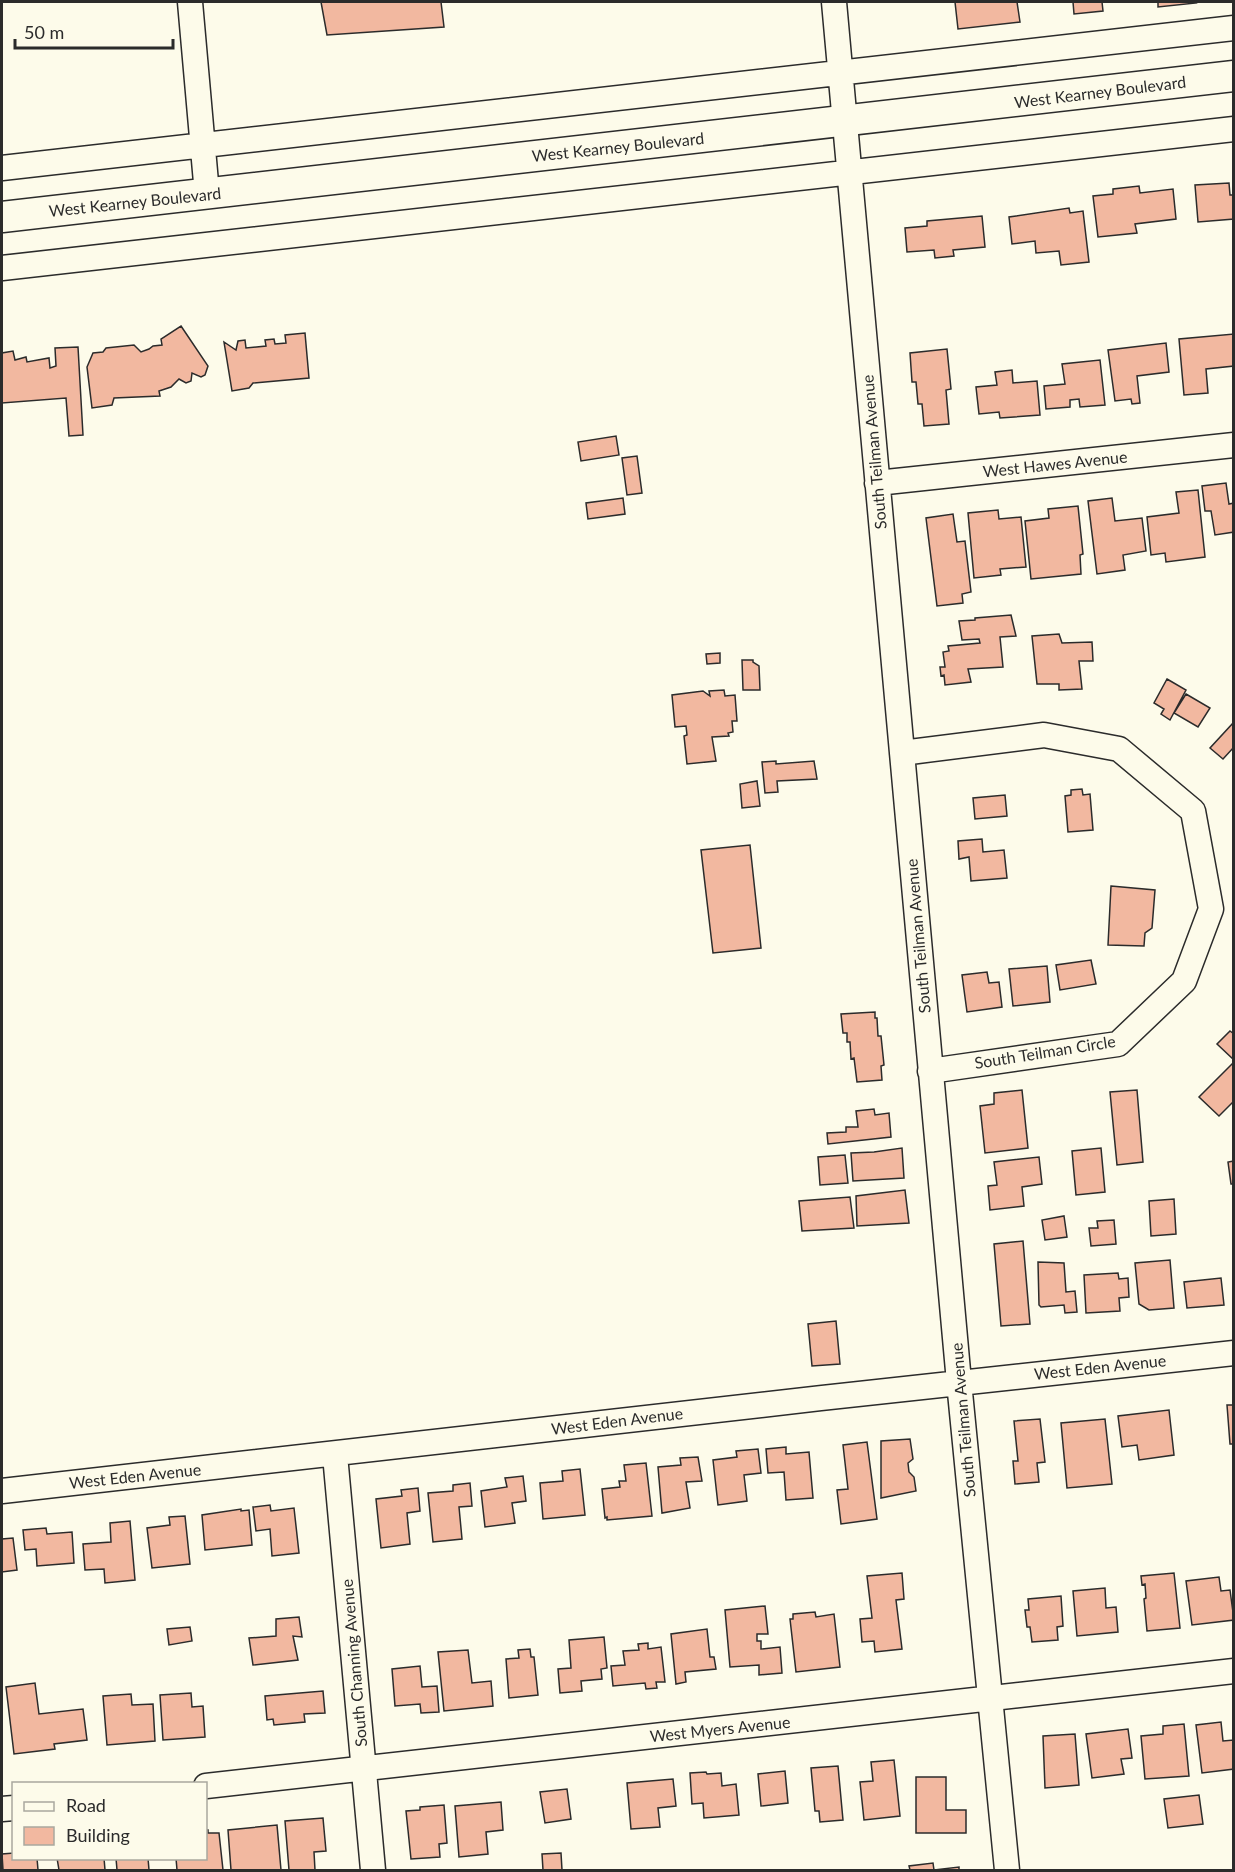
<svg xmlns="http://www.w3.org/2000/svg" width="1235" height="1872" viewBox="0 0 1235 1872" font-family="Lato,sans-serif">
	<rect width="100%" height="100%" fill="#fdfbea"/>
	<!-- building -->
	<path fill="#f2b8a0" stroke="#2b2b2b" stroke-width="1.5" d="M321,2H441L444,27L327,35Z
		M955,2H1017L1020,22L958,29Z
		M1073,2H1102L1103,11L1074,14Z
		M1158,2H1195L1196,3L1158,7Z
		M1229,183L1230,195H1234V219L1198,222L1195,185Z
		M1139,186L1140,193L1173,189L1176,219L1135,224L1137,233L1098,237L1093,196L1113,194V189Z
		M1069,208L1070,213L1083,211L1089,262L1061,265L1059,251L1036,253L1035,241L1012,244L1009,217Z
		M982,216L985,247L953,250L954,256L935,258L934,250L907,252L905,228L927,226V221Z
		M181,326L208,366L205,375L201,377L192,373L191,381L186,383L179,379L171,387L159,391L160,396L114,398L112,405L92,408L87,367L93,353L103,352L106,348L134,345L141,352L149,349L153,346L162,345L161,339Z
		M305,333L309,378L253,383L249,388L232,391L224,342L236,350L238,341L245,340L246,348L266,346L265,340L274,339L275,344L286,343L285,335Z
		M1234,334V366L1206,369L1208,393L1184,395L1179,339Z
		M1166,343L1169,372L1137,376L1140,403L1132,404L1131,399L1115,401L1108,350Z
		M78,347L83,435L69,436L66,398L2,403V353L13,351L15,360L26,357L27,362L49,358L50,368L56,366L55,348Z
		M947,349L951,389L946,390L949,424L924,426L922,404H918L916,382H912L910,353Z
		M1100,360L1105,405L1080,407L1079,399L1070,400V407L1046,409L1044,386L1065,384L1062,364Z
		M1012,370L1013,383L1037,381L1040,415L1000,418L999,412L979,414L976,387L997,385L995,372Z
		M616,436L619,455L581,461L578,442Z
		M637,456L642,493L627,495L622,458Z
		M1226,483L1229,504L1234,503V532L1215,535L1211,511H1205L1202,486Z
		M1198,490L1205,557L1166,562L1165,553L1151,555L1147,517L1179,513L1176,492Z
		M623,498L625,514L588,519L586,503Z
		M1112,498L1115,521L1142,518L1146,551L1123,555L1125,570L1097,574L1088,501Z
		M1078,506L1083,554L1080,555L1081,574L1031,579L1025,521L1049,518L1048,509Z
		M998,510L999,519L1021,517L1026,567L1000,569L1001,575L974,578L968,513Z
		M953,514L957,542L965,541L971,592L962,594L963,603L937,606L926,518Z
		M1011,615L1016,636L1000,637L1003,667L968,669L971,682L945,685L944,675L941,676L940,667H945L943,652L949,651L948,646L980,643L979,639L962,640L959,621L975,620V618Z
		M1059,634L1062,643L1092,642L1093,661H1079L1082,689L1059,690V684H1037L1032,636Z
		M720,653V663L707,664L706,654Z
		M742,660H753V662L759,666L760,690H743Z
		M1167,679L1186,690L1170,720L1161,714L1164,709L1154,703Z
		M724,690L725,696L735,695L737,721H732L733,732L728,733L729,736L712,737L716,761L687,764L684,736L687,735L686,726L675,727L672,695L703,691L710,696L709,691Z
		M1186,694L1210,708L1198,727L1174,713Z
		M1234,722V747L1223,759L1210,748Z
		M776,761V764L814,761L817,779L777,781L778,792L765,793L762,762Z
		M757,781L760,806L742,808L740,784Z
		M1082,789L1083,795L1090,794L1093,830L1068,832L1065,796L1071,795V790Z
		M1005,795L1007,816L975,819L973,798Z
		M982,839L983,852L1004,850L1007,878L971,881L969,857L959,859L958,841Z
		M750,845L761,948L713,953L701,850Z
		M1111,886L1155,890L1152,928L1145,933L1144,946L1108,945Z
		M1091,960L1096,984L1060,990L1056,965Z
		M1047,966L1050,1002L1013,1006L1009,969Z
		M987,972L989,983L999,982L1002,1007L967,1012L962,975Z
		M875,1012V1018H877L878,1036H881L884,1065L881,1066L882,1080L857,1082L854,1058L851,1059L850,1042H847V1033H843L841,1014Z
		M1230,1031L1234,1034V1060L1217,1044Z
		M1234,1062V1101L1219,1116L1199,1097Z
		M1022,1090L1028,1148L985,1153L980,1106L994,1104V1093Z
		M1137,1090L1143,1162L1117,1165L1110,1092Z
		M874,1109L875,1115L889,1113L891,1137L828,1144L827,1133L846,1132V1127H858L856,1111Z
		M902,1148L904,1178L853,1181L851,1153L874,1152Z
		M1101,1148L1105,1192L1076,1195L1072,1151Z
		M845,1155L848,1183L820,1185L818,1157Z
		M1039,1157L1042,1184L1022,1187L1024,1206L990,1210L988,1186L997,1185L994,1162Z
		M1234,1161V1184H1231L1228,1162Z
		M905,1190L909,1223L857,1226L856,1196Z
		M850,1197L854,1228L802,1231L799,1201Z
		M1174,1199L1176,1234L1151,1236L1149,1201Z
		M1064,1216L1067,1237L1045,1240L1042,1220Z
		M1114,1220L1116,1244L1091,1246L1089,1228H1098L1097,1221Z
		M1023,1241L1030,1324L1001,1326L994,1244Z
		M1170,1260L1174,1308L1149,1310L1139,1304L1135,1263Z
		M1038,1262L1064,1263L1066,1292L1075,1291L1077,1312L1065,1313L1064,1305L1041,1307L1039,1305Z
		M1118,1273L1119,1279L1128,1278L1129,1297L1119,1298L1120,1311L1086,1313L1084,1275Z
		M1221,1278L1224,1305L1187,1308L1184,1282Z
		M836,1321L840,1364L812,1366L808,1324Z
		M1227,1405H1234V1444H1230Z
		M1169,1410L1174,1455L1139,1460L1137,1445L1122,1447L1118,1416Z
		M1040,1419L1045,1462L1037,1463L1039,1482L1015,1484L1013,1461H1018L1014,1421Z
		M1105,1419L1112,1484L1067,1488L1061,1423Z
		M910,1439L913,1459L908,1463L909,1472L914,1477L916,1491L881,1498V1441Z
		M867,1442L877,1519L841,1524L837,1490L848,1489L843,1445Z
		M786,1447V1454L809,1452L813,1498L786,1500L784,1472L768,1473L766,1449Z
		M758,1449L761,1473L744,1475L747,1501L718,1505L713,1460L737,1457L736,1451Z
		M698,1457L702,1481L686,1482L690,1508L662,1513L658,1467L681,1465L680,1458Z
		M646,1463L652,1516L607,1520V1517L605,1518L602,1489L620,1487L619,1481H626L624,1465Z
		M580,1469L585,1515L543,1519L540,1483L563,1481L562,1471Z
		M523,1476L526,1501L512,1503L515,1523L485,1527L481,1491L507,1487L505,1478Z
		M470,1483L472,1506L459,1507L462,1539L433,1542L428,1493L453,1491V1485Z
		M418,1488L420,1511L407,1513L410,1544L381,1548L376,1499L402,1496L401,1490Z
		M270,1505L271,1511L294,1508L299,1553L272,1556L270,1529L256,1531L253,1507Z
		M241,1509V1511L249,1510L252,1545L205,1550L202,1515Z
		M185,1516L190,1564L152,1568L147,1528L170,1525L169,1517Z
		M130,1521L135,1580L105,1583L104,1569L85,1570L83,1544L111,1542L110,1523Z
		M46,1528L47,1534L72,1532L74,1563L37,1566L36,1549L25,1550L23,1530Z
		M13,1538L17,1570L2,1572V1539Z
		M902,1573L904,1599L896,1600L902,1649L875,1652L874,1641L862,1642L860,1619L872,1618L867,1576Z
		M1174,1573L1180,1628L1147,1631L1144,1599L1146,1598L1145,1584L1142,1585L1141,1576Z
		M1219,1577L1221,1591L1230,1590L1234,1620L1192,1625L1186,1581Z
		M1105,1588L1106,1608L1116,1607L1118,1632L1077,1636L1073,1591Z
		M1061,1596L1063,1626L1057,1627L1058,1640L1032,1642L1030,1627H1027L1025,1610H1029L1028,1599Z
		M765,1606L768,1634H757V1641H761V1649L780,1647L782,1673L759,1675V1665L730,1667L725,1610Z
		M815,1612L816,1617L834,1614L840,1667L796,1672L790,1619H793V1614Z
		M299,1617L302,1637L293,1636L298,1660L253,1665L249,1638L276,1636V1619Z
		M190,1627L192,1641L169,1645L167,1629Z
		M707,1629L710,1657H714L716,1669L685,1672L686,1682L676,1684L671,1634Z
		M604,1637L607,1668L601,1669L602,1679L581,1681L582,1691L560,1693L558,1669L571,1668L569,1640Z
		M648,1643V1649L661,1647L665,1682H656L657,1688L646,1689L645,1683L613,1686L611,1666L625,1665L623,1651L639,1650L638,1644Z
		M530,1649L531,1657H534L538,1695L509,1698L506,1659L519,1658L518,1650Z
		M468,1650L472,1683L491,1681L493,1706L444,1711L438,1652Z
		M420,1666L422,1687L437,1686L439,1712L421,1713L420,1704L395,1706L392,1669Z
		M35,1683L39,1714L83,1709L87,1740L54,1744L55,1749L14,1754L6,1687Z
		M323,1691L325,1713L304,1714L305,1722L274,1725L273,1719L267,1720L265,1696Z
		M191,1693L192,1707L203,1706L205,1737L163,1740L160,1695Z
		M131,1694L132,1705L153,1704L155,1741L107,1745L103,1696Z
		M1221,1722L1223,1741L1234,1740V1769L1202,1773L1196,1725Z
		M1184,1724L1189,1776L1145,1779L1141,1736L1163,1734V1726Z
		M1128,1729L1132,1758L1121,1759L1124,1774L1092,1778L1086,1734Z
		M1075,1734L1079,1785L1045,1788L1043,1736Z
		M894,1760L900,1816L864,1820L860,1782L873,1781L871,1762Z
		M838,1766L843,1820L820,1822L819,1811H815L811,1768Z
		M785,1771L788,1803L761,1806L758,1774Z
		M706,1772L707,1774L721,1773L722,1786L736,1784L739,1815L704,1818L703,1803L692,1804L690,1773Z
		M916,1777H946V1810H966V1833H916Z
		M673,1779L676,1806L658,1808L660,1827L631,1829L627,1783Z
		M567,1789L571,1819L545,1823L540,1792Z
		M1199,1795L1203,1824L1168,1828L1164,1799Z
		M501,1802L503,1830L486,1832L488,1854L459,1857L455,1806Z
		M444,1805L447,1843L439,1844L440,1857L411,1859L406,1811L420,1810V1807Z
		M323,1818L326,1851L314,1852L315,1870H289L285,1821Z
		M277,1825L281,1870H231L228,1830Z
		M206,1830H208V1833H219L223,1870H177L176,1858H206Z
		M14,1853V1858H37L38,1870H3L2,1854Z
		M561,1853L562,1870H543L542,1854Z
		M57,1858H104L105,1870H59Z
		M116,1858H148L149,1870H117Z
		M933,1863L934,1870L959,1867V1870H910L909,1866Z"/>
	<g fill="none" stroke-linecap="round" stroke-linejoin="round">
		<defs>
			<path id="minor" d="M190,2L207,194
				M834,2L959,1382L1007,1870
				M2,168L1234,28
				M2,268L1234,129
				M877,483L1234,445
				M902,753L1044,735L1119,749L1193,811L1211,909L1184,981L1118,1044L930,1071
				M335,1455L373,1870
				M2,1491C412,1446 823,1396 1234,1353
				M206,1786L1234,1671
				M2,1809L14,1808"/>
			<path id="major" d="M2,217L1234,76"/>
		</defs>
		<!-- minor casing -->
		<use href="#minor" stroke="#2b2b2b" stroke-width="27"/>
		<!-- major casing -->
		<use href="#major" stroke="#2b2b2b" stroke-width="33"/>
		<!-- minor -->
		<use href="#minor" stroke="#fdfbea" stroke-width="24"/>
		<!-- major -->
		<use href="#major" stroke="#fdfbea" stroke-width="30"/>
	</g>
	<g text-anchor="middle" stroke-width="4.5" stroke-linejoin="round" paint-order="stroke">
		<!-- street labels -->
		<g font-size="16" fill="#2b2b2b" stroke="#fdfbea">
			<text transform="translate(1100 92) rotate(-7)" y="6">West Kearney Boulevard</text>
			<text transform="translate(618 147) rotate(-6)" y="6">West Kearney Boulevard</text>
			<text transform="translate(135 202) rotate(-6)" y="6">West Kearney Boulevard</text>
			<text transform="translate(874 452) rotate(-95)" y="6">South Teilman Avenue</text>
			<text transform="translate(1055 464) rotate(-6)" y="6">West Hawes Avenue</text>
			<text transform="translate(918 936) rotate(-95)" y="6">South Teilman Avenue</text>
			<text transform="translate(1045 1052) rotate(-9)" y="6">South Teilman Circle</text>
			<text transform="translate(1100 1367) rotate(-6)" y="6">West Eden Avenue</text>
			<text transform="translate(963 1420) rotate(-95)" y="6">South Teilman Avenue</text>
			<text transform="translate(617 1421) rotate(-7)" y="6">West Eden Avenue</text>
			<text transform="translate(135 1476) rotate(-6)" y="6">West Eden Avenue</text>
			<text transform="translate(354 1663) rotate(-95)" y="6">South Channing Avenue</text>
			<text transform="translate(720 1729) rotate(-6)" y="6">West Myers Avenue</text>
		</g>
	</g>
	<!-- border -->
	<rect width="1235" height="1872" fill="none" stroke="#2b2b2b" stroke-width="6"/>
	<!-- legend -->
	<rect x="12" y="1782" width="195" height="78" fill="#fdfbea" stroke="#a9a89e" stroke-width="1.5"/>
	<rect x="24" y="1802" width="30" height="9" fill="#fdfbea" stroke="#a9a89e" stroke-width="1.5"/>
	<text x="66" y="1812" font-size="18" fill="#2b2b2b">Road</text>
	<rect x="24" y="1827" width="30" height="18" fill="#f2b8a0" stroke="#a9a89e" stroke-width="1.5"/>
	<text x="66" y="1842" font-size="18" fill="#2b2b2b">Building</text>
	<!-- scale -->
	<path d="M15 39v9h158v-9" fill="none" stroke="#2b2b2b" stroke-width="3"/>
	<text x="24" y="39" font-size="18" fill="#2b2b2b" stroke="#fdfbea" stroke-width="4.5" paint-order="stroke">50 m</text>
</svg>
